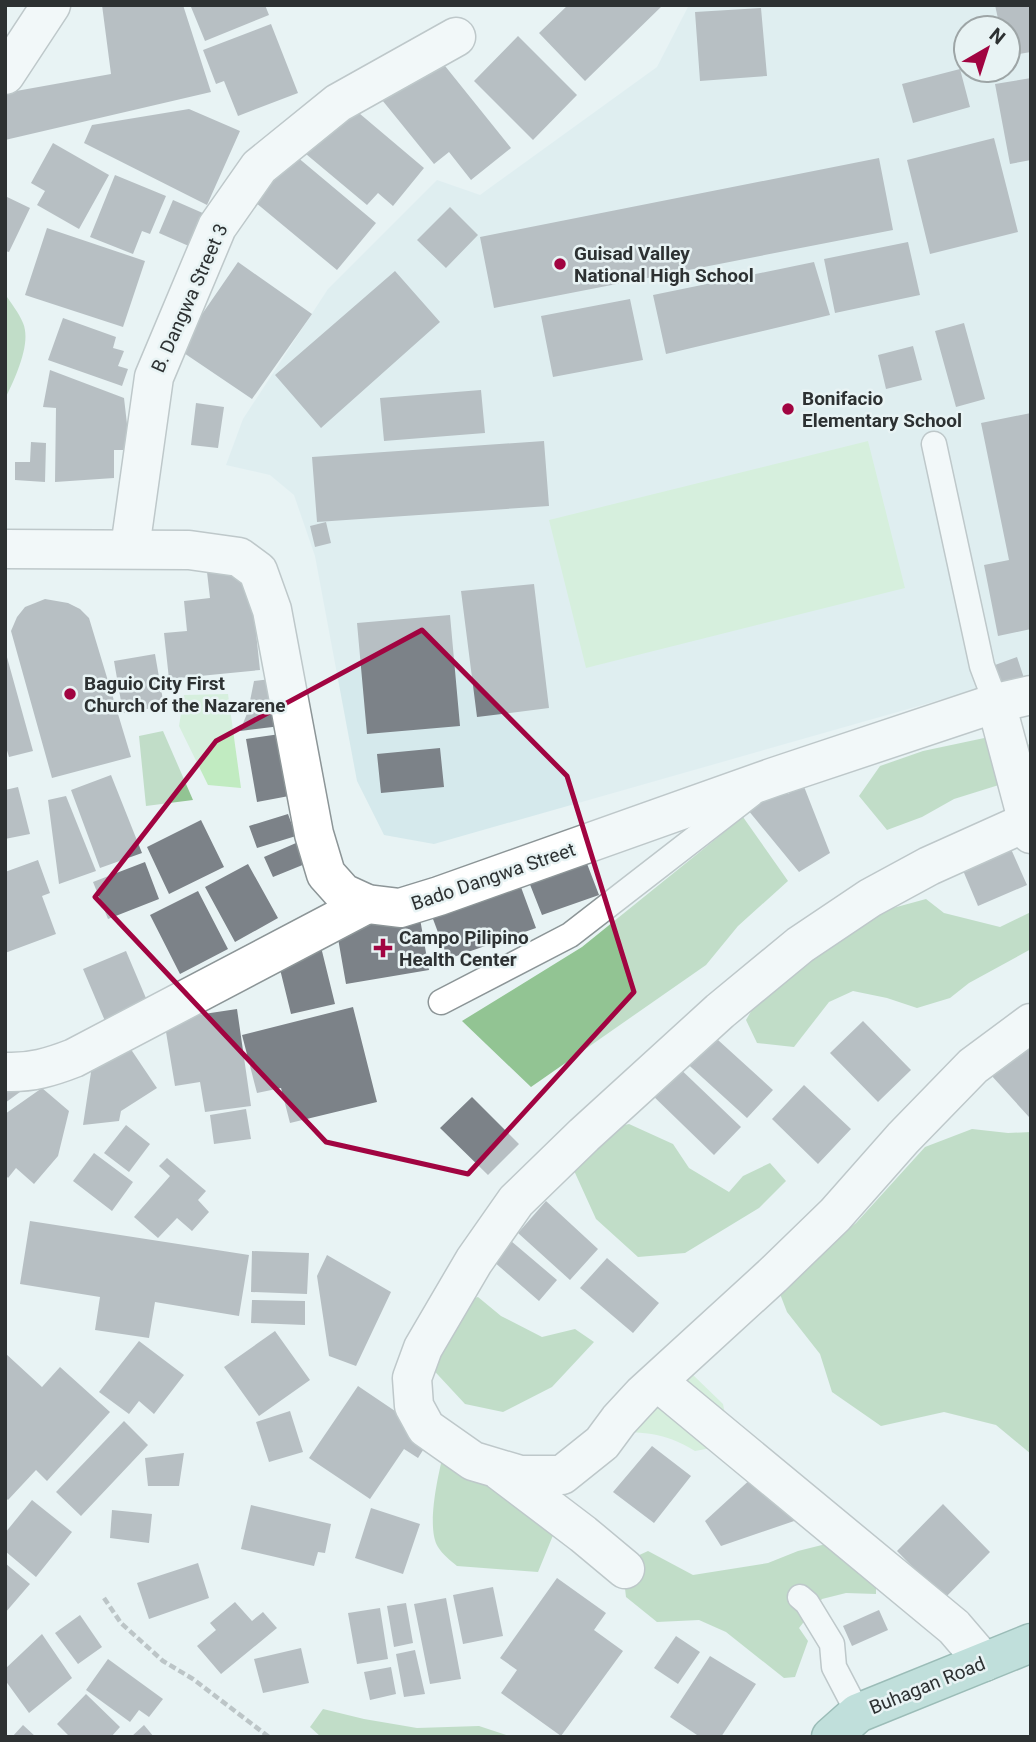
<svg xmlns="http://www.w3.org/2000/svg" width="1036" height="1742" viewBox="0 0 1036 1742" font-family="Roboto,sans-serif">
	<rect width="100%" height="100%" fill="#e8f3f4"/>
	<!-- built -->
	<path fill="#d5e9ec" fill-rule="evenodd" d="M689,5H1031V674L434,844L384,835L357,781L315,556L294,495L270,475L226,465L243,419L328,289L437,180L480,195L657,67ZM966,28H1008V70H966Z"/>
	<!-- green -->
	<path fill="#c1ebc1" d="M868,441L905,588L586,668L549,520Z
		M228,694L241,788L208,785L179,726L184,695Z
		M692,1374L723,1404L728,1429L716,1447L695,1451C663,1431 644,1433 608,1431Z"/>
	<!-- forest -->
	<path fill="#92c493" d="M5,294C11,303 19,313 23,323C32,344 14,380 5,399Z
		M163,731L193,800L146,806L139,736Z
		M989,737L1031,745V772L1024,777L954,799L922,817L887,830L859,796L880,766L923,751Z
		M743,817L788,881L738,926L706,965L531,1087L462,1021L582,947Z
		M926,899L944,913L1000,927L1031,912V949L969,983L950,998L917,1008L887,998L853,991L829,1002L794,1047L757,1043L746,1020L778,965L871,914Z
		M629,1124L673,1144L689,1168L729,1192L743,1176L770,1163L786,1181L759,1208L685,1253L638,1257L596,1219L571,1164L598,1131Z
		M972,1129L1008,1133L1031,1132V1454L996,1425L944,1412L881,1426L832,1392L820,1354L787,1312L775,1281L808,1260L856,1223L925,1147Z
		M478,1297L501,1316L542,1337L575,1329L594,1342L552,1387L503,1412L465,1404L426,1362L446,1306Z
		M443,1455L556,1528L538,1572L457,1566C451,1561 442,1554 438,1547C426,1528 438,1476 443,1455Z
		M830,1543L876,1582V1594L846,1593L822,1599L799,1628L808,1641L795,1677L784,1678L726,1632L699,1620L657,1622L626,1597L622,1563L648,1551L693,1575L768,1563L798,1551Z
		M323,1709L364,1719L417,1728L479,1726L512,1737H321L310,1727Z"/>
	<!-- building -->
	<path fill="#7c8288" d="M102,5H183L211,92L5,140V93L111,74Z
		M194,5H265L269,15L205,41L191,7Z
		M568,5H663L585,81L539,33Z
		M995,5H1031V52L1008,56V28H1000Z
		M761,8L767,76L700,81L695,12Z
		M992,18L994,28H968L967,23Z
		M271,24L298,93L238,116L224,81L216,84L203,50Z
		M518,36L577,95L533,140L474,81Z
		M433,51L511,148L471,180L449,152L434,164L378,95Z
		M960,69L970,107L913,123L902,84Z
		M1031,78V160L1010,164L995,84Z
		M353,108L424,168L393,206L378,193L367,205L300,149Z
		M189,109L240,131L207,205L84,143L92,125Z
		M994,138L1018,232L930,254L907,160Z
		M53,143L109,175L79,229L37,205L45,191L31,183Z
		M290,151L376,223L337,270L250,198Z
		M879,158L893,230L494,308L480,237Z
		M115,175L166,196L150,234L142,231L133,254L90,237Z
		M5,196L30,208L9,252L5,251Z
		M173,200L205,214L191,247L159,233Z
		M450,207L478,235L446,268L417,240Z
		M47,228L145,261L123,327L25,295Z
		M908,242L920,295L835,313L824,259Z
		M238,262L312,314L252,399L178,349Z
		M814,262L830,315L666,354L653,295Z
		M395,271L440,322L321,428L275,375Z
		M630,299L643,360L553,377L541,316Z
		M63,318L116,337L113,348L124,351L118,366L128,369L122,386L48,360Z
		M964,323L985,399L956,407L935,331Z
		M913,346L922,380L886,389L878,355Z
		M50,370L124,398L130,450H114V478L55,482L56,408L43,407Z
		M481,390L485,433L384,441L380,398Z
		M196,403L224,407L218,448L191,445Z
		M1031,413V629L998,636L984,565L1009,560L981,423Z
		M544,441L549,506L317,522L312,457Z
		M31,442L46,443L45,482L15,480V462H30Z
		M326,522L331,543L315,547L310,526Z
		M249,568L260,670L169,679L164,633L187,631L184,601L210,598L207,572Z
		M534,584L549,708L477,717L461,591Z
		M45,599L68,603L80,609L89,618L131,757L52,778L11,631L17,617L25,607Z
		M450,615L460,726L367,734L357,623Z
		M5,650L33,751L9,757L5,744Z
		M155,654L164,706L123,713L114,661Z
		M1017,657L1024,678L1003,685L995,665Z
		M280,678L289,725L240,731L248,711L254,681Z
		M294,732L305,793L257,802L246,739Z
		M440,748L444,787L381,793L377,754Z
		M111,775L142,853L100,868L71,790Z
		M777,783L788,794L803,784L830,853L799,872L748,810Z
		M18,787L30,834L5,839V790Z
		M66,796L96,871L59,884L48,800Z
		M288,814L296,836L257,848L249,826Z
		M201,820L224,867L169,894L147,847Z
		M1007,840L1027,885L978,906L959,861Z
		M296,843L305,864L273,877L264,857Z
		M38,860L50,893L42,896L56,934L5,953V872Z
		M586,861L599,895L542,915L529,882Z
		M145,862L159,899L108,919L93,882Z
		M248,864L278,918L235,942L205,887Z
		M518,879L536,928L448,959L430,911Z
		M198,891L228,949L180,974L150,915Z
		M419,913L429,970L346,984L336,927Z
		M321,947L335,1004L291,1014L277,957Z
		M126,951L151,1010L108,1028L83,969Z
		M353,1007L377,1102L290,1123L281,1088L257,1093L242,1035Z
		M237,1009L251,1106L205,1112L200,1082L175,1086L164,1020Z
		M863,1021L911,1070L878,1102L830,1053Z
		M707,1030L773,1090L747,1118L681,1058Z
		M1016,1033L1031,1050V1115L1029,1117L981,1064Z
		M126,1042L157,1088L121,1111L119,1121L83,1125L93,1059Z
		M674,1063L741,1127L714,1155L648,1091Z
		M5,1072L20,1092L5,1103Z
		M804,1085L851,1129L818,1164L772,1119Z
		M42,1088L69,1111L58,1156L34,1184L16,1168L8,1178L5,1174V1114Z
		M472,1097L519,1144L488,1175L440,1128Z
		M246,1109L251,1139L214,1144L210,1115Z
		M126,1125L150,1144L129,1172L104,1153Z
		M94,1153L133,1182L112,1211L73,1181Z
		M167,1158L206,1191L198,1200L209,1212L192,1231L177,1218L158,1238L134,1217L170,1176L159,1166Z
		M546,1201L598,1249L570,1280L518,1233Z
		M30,1221L249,1255L239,1316L155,1302L149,1338L95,1330L100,1297L20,1284Z
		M511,1241L557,1280L539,1301L493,1261Z
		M252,1251L309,1253L307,1294L251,1292Z
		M327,1255L391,1292L356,1366L329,1356L317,1276Z
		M607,1258L659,1303L633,1333L580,1288Z
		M252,1300L305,1301V1325L251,1323Z
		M275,1331L310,1380L259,1416L224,1367Z
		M139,1341L184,1375L154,1414L139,1401L129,1414L99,1392Z
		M5,1353L42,1387L60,1367L110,1412L47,1481L36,1470L8,1500L5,1497Z
		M358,1386L432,1436L418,1458L404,1449L370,1499L309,1458Z
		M290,1411L303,1452L269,1462L256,1422Z
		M124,1421L148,1445L81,1516L56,1492Z
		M652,1446L691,1476L654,1523L613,1492Z
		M184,1453L179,1486H148L145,1458Z
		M754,1476L800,1519L721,1546L705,1521Z
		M32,1500L72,1532L36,1577L5,1551V1533Z
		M943,1504L990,1552L944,1599L897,1551Z
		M251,1505L331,1524L325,1553L318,1552L314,1566L241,1549Z
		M371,1508L420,1524L403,1574L355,1558Z
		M112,1510L152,1514L149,1543L110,1538Z
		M5,1563L30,1584L5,1613Z
		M198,1563L209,1598L149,1619L137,1583Z
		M557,1578L606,1613L594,1630L623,1651L561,1736L501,1693L517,1670L500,1658Z
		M493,1587L503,1636L463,1644L453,1595Z
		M446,1598L461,1679L430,1684L414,1604Z
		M235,1602L252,1621L263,1612L277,1628L221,1674L197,1646L216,1630L210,1623Z
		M406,1603L413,1643L394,1647L387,1606Z
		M380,1608L388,1659L357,1664L348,1613Z
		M879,1610L888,1630L852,1646L843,1626Z
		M80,1615L102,1647L78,1664L55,1633Z
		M42,1634L72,1678L29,1713L5,1680V1669Z
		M676,1636L700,1652L678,1684L654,1668Z
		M301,1648L309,1683L263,1693L254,1659Z
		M415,1650L425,1694L404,1697L396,1654Z
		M710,1656L756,1684L721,1737H700L670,1717Z
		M108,1659L163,1699L149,1717L139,1710L130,1722L86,1690Z
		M391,1667L396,1694L370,1700L364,1672Z
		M86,1694L120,1727L111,1737H70L57,1724Z
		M23,1725L36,1737H12Z
		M144,1725L154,1737H131Z"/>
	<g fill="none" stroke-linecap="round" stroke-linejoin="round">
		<defs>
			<path id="service" d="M934,444L982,666L996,703
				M441,1002L570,935L752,794
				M800,1597L807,1603L832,1644L834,1667L858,1713"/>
			<path id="minor" d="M5,75L51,5
				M130,548L154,377L217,227L259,167L338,103L456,37
				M996,703L1031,695
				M1027,822L929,866L870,898L800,945L720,1011L584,1135L516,1201L474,1261L423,1348L412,1378L414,1406L426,1428L473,1461L520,1475H562L602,1443L619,1420L643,1394L772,1276L835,1215L903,1138L973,1066L1031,1023
				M6,1072C31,1073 51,1067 74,1058L367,904
				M658,1382L954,1627L984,1662
				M500,1471L583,1534L625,1569"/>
			<path id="tertiary" d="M5,549L189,550L239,557L258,571L272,610L314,834L326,874L343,893L367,904L400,908L439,896L774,777L996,703L1031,834"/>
			<path id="primary" d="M831,1737L858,1713L1031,1643"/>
		</defs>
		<!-- service casing -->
		<use href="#service" stroke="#8c9597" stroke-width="27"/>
		<!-- minor casing -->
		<use href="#minor" stroke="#8c9597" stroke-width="41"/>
		<!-- tertiary casing -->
		<use href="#tertiary" stroke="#8c9597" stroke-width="41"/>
		<!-- primary casing -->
		<use href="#primary" stroke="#3e7b6e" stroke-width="41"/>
		<!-- path -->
		<path stroke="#888f90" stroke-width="4.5" stroke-dasharray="7 3.5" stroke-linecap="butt" d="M104,1598L121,1623L163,1661L193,1679L269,1737"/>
		<!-- service -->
		<use href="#service" stroke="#fff" stroke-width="24"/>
		<!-- minor -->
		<use href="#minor" stroke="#fff" stroke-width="38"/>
		<!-- tertiary -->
		<use href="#tertiary" stroke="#fff" stroke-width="38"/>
		<!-- primary -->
		<use href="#primary" stroke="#91c8bc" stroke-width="38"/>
	</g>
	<!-- marked area -->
	<path d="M0 0H1036V1742H0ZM422,630L567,776L634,992L468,1174L326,1142L95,897L216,741Z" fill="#e8f3f4" fill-opacity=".55" fill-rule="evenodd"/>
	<path fill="none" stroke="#a10441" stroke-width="5" stroke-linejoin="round" d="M422,630L567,776L634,992L468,1174L326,1142L95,897L216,741Z"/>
	<!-- markers -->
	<g fill="#a10441" stroke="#e8f3f4" stroke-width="2.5">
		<circle cx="560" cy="264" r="7"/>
		<circle cx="788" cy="409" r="7"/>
		<circle cx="70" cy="694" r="7"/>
		<path d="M379.5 937.5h7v7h7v7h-7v7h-7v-7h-7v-7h7z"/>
	</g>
	<g text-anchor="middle" stroke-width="5" stroke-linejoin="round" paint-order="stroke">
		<!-- poi labels -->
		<g font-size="19" font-weight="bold" fill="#2d3132" stroke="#e8f3f4" text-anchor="start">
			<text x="574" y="260">Guisad Valley<tspan x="574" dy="22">National High School</tspan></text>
			<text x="802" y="405">Bonifacio<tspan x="802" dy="22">Elementary School</tspan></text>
			<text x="84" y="690">Baguio City First<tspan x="84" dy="22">Church of the Nazarene</tspan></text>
			<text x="399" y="944">Campo Pilipino<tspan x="399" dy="22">Health Center</tspan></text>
		</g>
		<!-- street labels -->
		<g font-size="19" fill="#2d3132" stroke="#e8f3f4">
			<text transform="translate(189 298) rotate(-66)" y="7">B. Dangwa Street 3</text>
			<text transform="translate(493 876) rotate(-19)" y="7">Bado Dangwa Street</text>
			<text transform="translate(927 1685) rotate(-22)" y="7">Buhagan Road</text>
		</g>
	</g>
	<!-- border -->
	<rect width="1036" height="1742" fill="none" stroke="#2d3132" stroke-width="14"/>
	<!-- north arrow -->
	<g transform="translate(987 49) rotate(39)"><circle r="33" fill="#e8f3f4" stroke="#9da5a6" stroke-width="2"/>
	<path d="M0-5L12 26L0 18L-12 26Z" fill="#a10441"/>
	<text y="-10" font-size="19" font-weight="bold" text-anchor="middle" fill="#2d3132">N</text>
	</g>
</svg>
